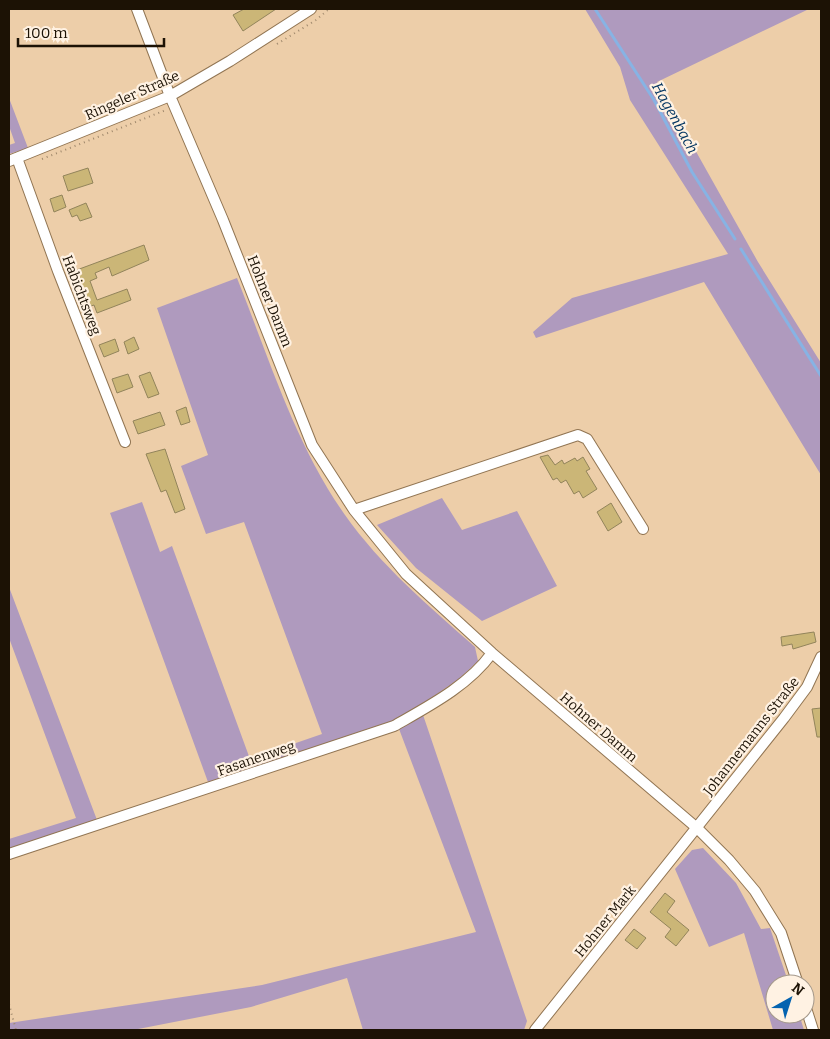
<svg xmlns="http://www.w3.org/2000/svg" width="830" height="1039" viewBox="0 0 830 1039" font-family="Bitter,serif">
	<rect width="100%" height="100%" fill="#edcea9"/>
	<!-- green -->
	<path fill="#af9abe" d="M585,9H809L657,82L758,262L821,363V475L704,282L536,338L533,332L572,298L728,254L630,100L620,67Z
		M9,98L28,148L9,154V145L15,143L9,126Z
		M237,278C269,358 295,444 345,515C381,566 429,606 475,647L478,661L460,678L420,706L527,1021L524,1030H363L347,978L251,1007L133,1030H9V1021V1023L262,985L476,932L396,721L208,782L110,513L142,502L160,552L172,546L250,759L322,734L244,522L206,534L181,466L208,455L157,308Z
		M442,498L462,530L517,511L557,586L482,621L416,568L377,525Z
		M9,587L97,820L95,830L9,859V839L76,818L9,638Z
		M703,848L736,883L761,929L770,928L789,984H775V1014H799L804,1030H773L744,933L709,947L675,869L692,850Z"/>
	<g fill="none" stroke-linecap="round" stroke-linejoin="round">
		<!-- stream -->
		<path stroke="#87b3e4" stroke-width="3" d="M595,9L654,100L692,172L735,239
			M741,249L821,376"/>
	</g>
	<!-- building -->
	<path fill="#cbb677" stroke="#92845b" d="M244,9H276L243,31L233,15Z
		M88,168L93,183L68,191L63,176Z
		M62,195L66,207L54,212L50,199Z
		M86,203L92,217L80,221L77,215L72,217L69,210Z
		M144,245L149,260L112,276L109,267L95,273L97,278L90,281L97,300L127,289L131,300L97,313L94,305L85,308L81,298L84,297L74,271Z
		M134,337L139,349L128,354L124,342Z
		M115,339L119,351L104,357L99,345Z
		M150,372L159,394L148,398L139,376Z
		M128,374L133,387L117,393L112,379Z
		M186,407L190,422L181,425L176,411Z
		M160,412L165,425L138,434L133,421Z
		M165,449L185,509L175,513L166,490L161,492L146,454Z
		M548,455L555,465L562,460L564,464L575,458L577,461L583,457L590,469L586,471L597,489L583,498L579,491L574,494L566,480L561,483L557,478L553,480L540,457Z
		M611,503L622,522L608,531L597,512Z
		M814,632L816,642L793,649L792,644L782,646L781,637Z
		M821,708V737H817L812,709Z
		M665,893L675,901L667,912L689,930L676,946L665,937L671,929L650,912Z
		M634,929L646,938L637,949L625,940Z"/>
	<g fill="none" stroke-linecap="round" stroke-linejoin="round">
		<defs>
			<path id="minor" d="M137,9L170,96L223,220L312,445L354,510L406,574L492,653L697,828L729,860L755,891L781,933L798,984
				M17,158L58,271L125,442
				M9,161L170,96L230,61L311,9
				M354,510L578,435L587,439L643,529
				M9,854L394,726C429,706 468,686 492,653
				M805,1005L813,1030
				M535,1030L784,718L807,687L821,657"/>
		</defs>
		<!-- minor casing -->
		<use href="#minor" stroke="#917553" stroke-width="12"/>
		<!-- path -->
		<path stroke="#a0896d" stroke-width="2" stroke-dasharray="1 4" stroke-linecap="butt" d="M277,44L316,20L329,9
			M42,159L166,110
			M9,1004L16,1030"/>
		<!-- minor -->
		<use href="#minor" stroke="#fff" stroke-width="10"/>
	</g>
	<g text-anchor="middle" stroke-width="4.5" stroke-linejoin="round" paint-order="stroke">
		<!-- street labels -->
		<g font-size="14" fill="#1c1205" stroke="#fff2e3">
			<text transform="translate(132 95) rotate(-24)" y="5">Ringeler Straße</text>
			<text transform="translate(82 295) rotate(69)" y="5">Habichtsweg</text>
			<text transform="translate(270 301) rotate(68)" y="5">Hohner Damm</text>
			<text transform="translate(599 727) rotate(41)" y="5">Hohner Damm</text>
			<text transform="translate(751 736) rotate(-52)" y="5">Johannemanns Straße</text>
			<text transform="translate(256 758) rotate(-19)" y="5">Fasanenweg</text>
			<text transform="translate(605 921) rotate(-51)" y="5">Hohner Mark</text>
		</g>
		<!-- water labels -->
		<g font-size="15" font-style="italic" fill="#023460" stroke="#fff2e3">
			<text transform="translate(675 118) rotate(61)" y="5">Hagenbach</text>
		</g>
	</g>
	<!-- border -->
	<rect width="830" height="1039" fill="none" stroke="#1c1205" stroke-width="20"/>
	<!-- north arrow -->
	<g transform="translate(790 999) rotate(39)"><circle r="24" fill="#fff2e3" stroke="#a4988a"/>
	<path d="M0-4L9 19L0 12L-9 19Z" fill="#0463b0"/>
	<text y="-8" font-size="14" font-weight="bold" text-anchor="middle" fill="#1c1205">N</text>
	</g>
	<!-- scale -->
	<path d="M18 38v8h146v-8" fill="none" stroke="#1c1205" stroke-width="2.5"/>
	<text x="25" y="38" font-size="15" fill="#1c1205" stroke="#fff2e3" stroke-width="4" paint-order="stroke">100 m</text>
</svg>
